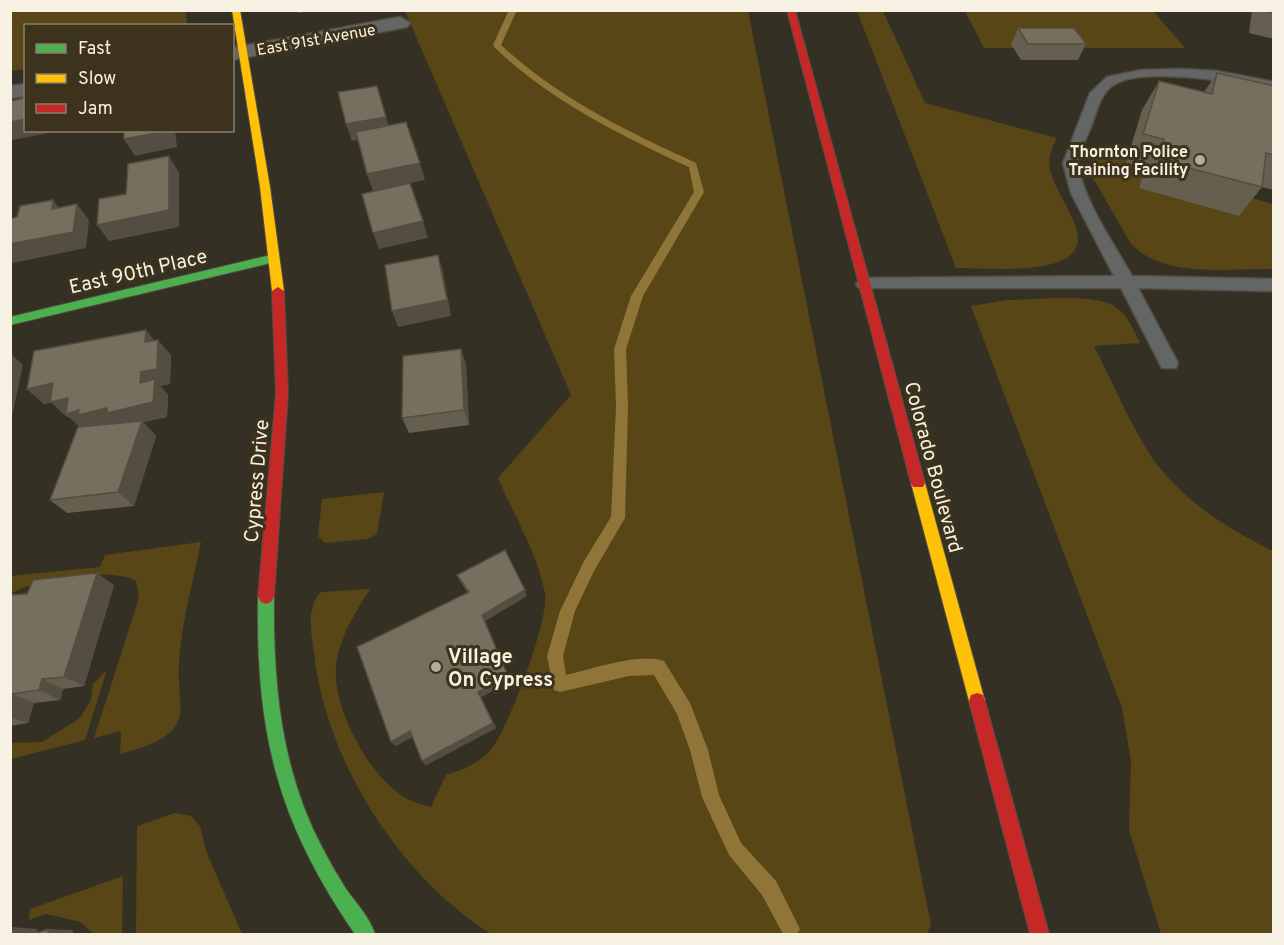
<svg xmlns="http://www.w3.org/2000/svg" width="1284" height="945" viewBox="0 0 1284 945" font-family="Overpass,sans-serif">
	<rect width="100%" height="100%" fill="#353024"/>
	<!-- green -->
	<path fill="#584616" d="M11,10L186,11L187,25L26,26L25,69L11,71Z
		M405,11H748L931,925L927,934H491C399,876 326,761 314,653C311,632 306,608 321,592L370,589C356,611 342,633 337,659C328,703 370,780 409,800C416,803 424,805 431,807L446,775C463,770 482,762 493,747C509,725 550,618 545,593C537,553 514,515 498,478L571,395Z
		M857,11H883L925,103L1057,138C1052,148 1048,157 1050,169C1057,204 1113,253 1043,266C1015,271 985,268 956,268Z
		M965,11H1153L1185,48H984Z
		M1096,149L1128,157L1126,163L1273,204V269C1228,268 1165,279 1131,244L1093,178L1091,162Z
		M1006,300C1032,300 1097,292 1117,308C1128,316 1134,331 1140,343L1094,346C1113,383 1129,422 1151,456C1180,499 1228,529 1273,551V934H1161L1129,830L1131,761L1122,708L971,306Z
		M384,492L377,534L367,539L325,543L318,536L322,499Z
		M201,542C192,588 177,636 179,684C179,697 184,712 176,725C165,743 139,748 120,754L121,731L94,738L139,598L136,581C115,567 31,579 11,594L10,576L100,567L105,555Z
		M107,670L85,740L11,759V743L42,742L80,718L91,700L93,684Z
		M175,813L191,816L200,826L206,851L242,934H136L137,826Z
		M123,876L122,934H94L80,922L56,916L45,914L29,920L30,909Z"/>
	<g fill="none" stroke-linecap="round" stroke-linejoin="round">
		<!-- stream -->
		<path fill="#8f7638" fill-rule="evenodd" d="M509,10H517L501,45C558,98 626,131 696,163L704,192L643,296L626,349L628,406L625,518L594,571L575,611L563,656L566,675C592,669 640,652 664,661L690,703L708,750L719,795L741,843L776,881L800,929L797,934H783L762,895L729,855L702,797L690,750L677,714L654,675L629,676L560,692L554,690L547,656L560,611L584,561L611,517L616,406L614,349L631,296L694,192L689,167C618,134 551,101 494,47L493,45Z"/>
		<defs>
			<path id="lane" d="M1180,69L1217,71L1274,82V90C1239,83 1145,66 1115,84C1100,93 1097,111 1091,127C1087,137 1077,155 1078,165C1084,201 1114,244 1132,276L1274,279V291L1138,288L1178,363L1176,368H1162L1121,288H859L856,284L865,278L1114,276L1071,193L1063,163L1090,93L1107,77L1141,70Z"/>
			<path id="street" d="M400,17L410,23L407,27L232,60V48Z
				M26,84V96L10,98V86Z"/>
			<path id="fast" d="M275,254L279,255V261L10,325V317Z
				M266,590L271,592L274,597C273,684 281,771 323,849C330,863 338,876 346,889C356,903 370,918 375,934H355C277,821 256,734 258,597L261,592Z"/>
			<path id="slow" d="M232,10H240L270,187L284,291L278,295L272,291L260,187Z
				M918,477L923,479L925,483L985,701L983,707L977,709L971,707L969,701L911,483L913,479Z"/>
			<path id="jam" d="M787,10H795L925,483L923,487H913L911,483Z
				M278,287L284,291L288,393L274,597L271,602L266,604L261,602L258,597L276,393L272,291Z
				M977,693L983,695L985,701L1049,934H1030L969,701L971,695Z"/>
		</defs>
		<!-- lane casing -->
		<use href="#lane" stroke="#524e44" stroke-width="3"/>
		<!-- street casing -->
		<use href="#street" stroke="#524e44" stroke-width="3"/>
		<!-- fast casing -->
		<use href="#fast" stroke="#524e44" stroke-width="2"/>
		<!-- slow casing -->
		<use href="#slow" stroke="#524e44" stroke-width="2"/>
		<!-- jam casing -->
		<use href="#jam" stroke="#524e44" stroke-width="2"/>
		<!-- lane -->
		<use href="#lane" fill="#636665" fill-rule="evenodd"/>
		<!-- street -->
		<use href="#street" fill="#636665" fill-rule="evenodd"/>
		<!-- fast -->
		<use href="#fast" fill="#4caf50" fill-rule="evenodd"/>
		<!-- slow -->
		<use href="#slow" fill="#ffc107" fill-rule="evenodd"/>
		<!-- jam -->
		<use href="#jam" fill="#c62828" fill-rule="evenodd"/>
	</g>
	<!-- wall -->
	<path fill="#655f50" d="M1252,10H1274V39L1249,33Z
		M1018,28L1086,44L1078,60H1021L1011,44Z
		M1217,73L1274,86V190L1262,187L1239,216L1139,188L1145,168L1126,163L1142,110L1159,81L1204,92Z
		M146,330L154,341L171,355L170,384L160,386L168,395L167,417L143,422L156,436L134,506L67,513L50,500L80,427L69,417H67L51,402L44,404L27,389Z
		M461,349L466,365L469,425L409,433L402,418Z
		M457,575L527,596L485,621L510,681L481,697L496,728L426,765L412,737L396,746L468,593L460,581Z
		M114,585L84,686L63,689L60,700L34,703L28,723L10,726V595Z"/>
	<!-- shaded-wall -->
	<path fill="#534e41" d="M297,10H315L298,13Z
		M386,117L391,133L352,141L346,124Z
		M26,119V130H64L12,140L10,138V122Z
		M168,130H175L177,147L135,156L124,139Z
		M169,156L179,173V227L109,241L97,225Z
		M420,163L425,180L373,191L367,174Z
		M53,200L66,217L52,209Z
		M77,204L89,220L86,248L13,263L10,260V240Z
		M423,221L428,238L379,249L373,233Z
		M438,255L443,272L451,316L398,327L392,311Z
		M146,330L158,346V340L171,355L170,384L160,386L168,395L167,417L143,422L156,436L134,506L118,492L82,429L69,417H67L51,402L44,404L27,389L53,383H140Z
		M461,349L466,365L469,425L464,410Z
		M10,353L23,365L10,426Z
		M97,573L114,585L84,686L64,677Z
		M525,590L527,596L485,621L510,681L481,697L496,728L426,765L422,761L478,692L482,615Z
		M42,679L63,689L60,700L39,690Z
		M12,694L34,703L28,723L10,717V699Z
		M410,731L414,735L396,746L391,742Z
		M11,927L37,929V934H11Z
		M48,929L73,930V934H48Z"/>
	<!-- building -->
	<path fill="#766f5d" stroke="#534e41" stroke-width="1.5" d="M1264,10H1274V13L1264,11Z
		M1018,28H1074L1086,44H1028Z
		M1217,73L1274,86V155L1266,153L1262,187L1158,160L1164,139L1143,134L1159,81L1212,94Z
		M377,86L386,117L346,124L338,92Z
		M26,98V119L10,122V101Z
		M406,122L420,163L367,174L356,132Z
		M124,130H168V131L124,139Z
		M169,156V210L97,225L99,199L126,194L128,164Z
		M410,183L423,221L373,233L362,194Z
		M53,200L52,209L77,204L73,232L10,244V219L17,217L20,206Z
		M438,255L447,300L392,311L385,265Z
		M146,330L145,342L158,340L157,369L141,372L140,383L155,379L153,402L107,413V408L78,415L79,410L66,414L68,398L50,402L53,383L27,389L34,351Z
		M461,349L464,410L402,418L403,356Z
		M142,421L118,492L50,500L78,427Z
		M505,550L525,590L482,615L508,676L478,692L493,723L422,761L410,731L391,742L357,647L469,592L457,575Z
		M97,573L64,677L42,679L39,690L12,694L10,699V595L27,594L33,580Z
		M48,929V934H34Z"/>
	<!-- markers -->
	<g fill="#b3ada0" stroke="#3d331c" stroke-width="2">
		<circle cx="1200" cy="160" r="6"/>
		<circle cx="436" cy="667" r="6"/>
	</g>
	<g text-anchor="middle" stroke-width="6" stroke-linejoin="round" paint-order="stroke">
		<!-- far-street labels -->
		<g font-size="16" fill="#f7f1e3" stroke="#3d331c">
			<text transform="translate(316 39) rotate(-10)" y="6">East 91st Avenue</text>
		</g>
		<!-- far-poi labels -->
		<g font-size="16" font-weight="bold" fill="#f7f1e3" stroke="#3d331c" text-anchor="end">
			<text x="1188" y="157">Thornton Police<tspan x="1188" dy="18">Training Facility</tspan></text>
		</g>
		<!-- street labels -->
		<g font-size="20" fill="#f7f1e3" stroke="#3d331c">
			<text transform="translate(138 271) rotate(-13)" y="7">East 90th Place</text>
			<text transform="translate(934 467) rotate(75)" y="7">Colorado Boulevard</text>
			<text transform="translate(256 481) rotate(-85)" y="7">Cypress Drive</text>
		</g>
		<!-- poi labels -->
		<g font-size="20" font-weight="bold" fill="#f7f1e3" stroke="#3d331c" text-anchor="start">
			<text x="448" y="663">Village<tspan x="448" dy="23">On Cypress</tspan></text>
		</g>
	</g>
	<!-- border -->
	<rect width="1284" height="945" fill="none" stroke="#f7f1e3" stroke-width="24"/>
	<!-- legend -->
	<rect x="24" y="24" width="210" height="108" fill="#3d331c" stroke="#877f6c" stroke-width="1.5"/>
	<rect x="36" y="44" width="30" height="9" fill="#4caf50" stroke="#877f6c" stroke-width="1.5"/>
	<text x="78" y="54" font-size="18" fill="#f7f1e3">Fast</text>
	<rect x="36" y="74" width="30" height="9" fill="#ffc107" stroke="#877f6c" stroke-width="1.5"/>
	<text x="78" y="84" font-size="18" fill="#f7f1e3">Slow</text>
	<rect x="36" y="104" width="30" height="9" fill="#c62828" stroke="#877f6c" stroke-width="1.5"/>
	<text x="78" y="114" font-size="18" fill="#f7f1e3">Jam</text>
</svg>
